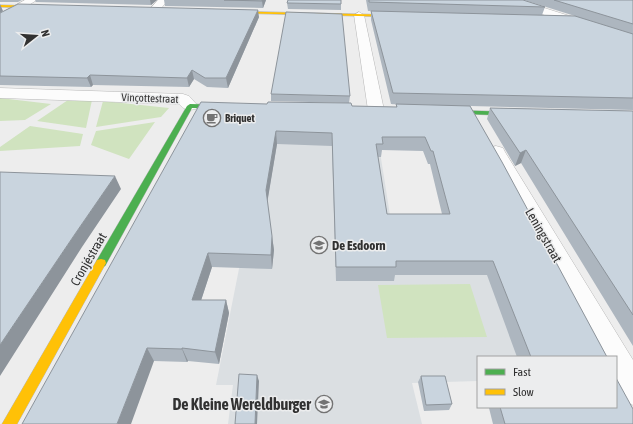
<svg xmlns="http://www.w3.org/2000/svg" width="633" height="424" viewBox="0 0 633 424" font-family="'Asap Condensed',sans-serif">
	<rect width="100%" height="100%" fill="#ededed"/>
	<!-- built -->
	<path fill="#dbdfe2" d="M269,117L375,120L392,228L537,262L588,357H478V381L412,383L422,424H228L233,385H216Z"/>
	<!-- green -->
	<path fill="#d0e3bf" d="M0,98L51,104L25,120L0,121Z
		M68,100H92L86,128L37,121Z
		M103,101L169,108L161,117L96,127Z
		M155,122L129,159L91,145L96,131Z
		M30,126L83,134L80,146L0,151V147Z
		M470,284L487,337L387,338L378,285Z"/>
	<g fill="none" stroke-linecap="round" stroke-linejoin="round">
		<defs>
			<path id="street" d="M25,0H37L0,22V14Z
				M158,0H168L158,12H150L149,10Z
				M504,0H519L633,36V44L505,2Z
				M359,12L364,15L384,110L382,113L376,115L370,113L368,110L354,15Z
				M0,88L183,94L189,96L198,106L196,109C187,111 184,109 179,104L0,98Z
				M496,146L503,148L505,152L633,360V405L622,400L616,390V357H598L487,152L489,148Z"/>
			<path id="fast" d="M190,104L228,105L231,107L228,109L192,108L105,266L101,267L97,266L96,263L97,260L187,106Z
				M444,110L518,112L521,114L518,116L442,113V111Z"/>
			<path id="slow" d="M0,5L44,6L46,7L44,8L0,7Z
				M226,11L400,15L402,16L400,17L228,13Z
				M101,259L105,260L106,263L17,424H2L97,260Z"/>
		</defs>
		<!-- street casing -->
		<use href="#street" stroke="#b8b8b8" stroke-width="1"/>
		<!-- fast casing -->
		<use href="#fast" stroke="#b8b8b8" stroke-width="1"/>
		<!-- slow casing -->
		<use href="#slow" stroke="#b8b8b8" stroke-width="1"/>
		<!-- street -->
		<use href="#street" fill="#fcfcfc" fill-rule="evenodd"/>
		<!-- fast -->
		<use href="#fast" fill="#4caf50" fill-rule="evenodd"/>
		<!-- slow -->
		<use href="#slow" fill="#ffc107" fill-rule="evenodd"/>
	</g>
	<!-- wall -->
	<path fill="#adb6bf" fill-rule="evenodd" d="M0,0H22L18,2H0Z
		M35,0H157L151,5L36,2Z
		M164,0H266L263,8L165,6Z
		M366,0H523L545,7L542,15L575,16L524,0H633V110L391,104L371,20V11H368Z
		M287,3L341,4V10L288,9Z
		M0,13L259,17L228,88L207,87L194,79L189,87L93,85L91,87L0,85Z
		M271,94L350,96L349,103L271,101Z
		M267,104L396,107V104L470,106L607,357H517L487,275H395L394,281H336L332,146L277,144L267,202L274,250L272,269L212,267L201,300H226L229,313L219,364L188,361L187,362L154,361L22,424ZM382,150L423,151L428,164H430L442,214H387L378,157H381Z
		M490,108L633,111V346L521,163L515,166L487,119Z
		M421,376L452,404L449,410L424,411L418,382Z
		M490,407H616L633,424H493L489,408Z"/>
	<!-- shaded-wall -->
	<path fill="#8d949b" d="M150,0H157L151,5Z
		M262,0H266L263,8L262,1Z
		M0,4L3,11L0,13Z
		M258,10L259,17L228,88L226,78Z
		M192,70L194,79L189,87L187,78Z
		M90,75L93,85L91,87L87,78Z
		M276,131L277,144L267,204L266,190Z
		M526,150L521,163L515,166L520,153Z
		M115,176L121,189L82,247L0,376V345L75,234Z
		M272,236L274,250L272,269L271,255Z
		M208,253L212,267L197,313L192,300Z
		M226,300L229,313L219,364L215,352Z
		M147,348L154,361L131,424H117Z
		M182,348L188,361L187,362L182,349Z
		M257,375L259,381L257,424H255Z"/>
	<!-- building -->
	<path fill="#c9d4de" stroke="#8d949b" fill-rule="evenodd" d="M224,0H262V1Z
		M288,0H341V4L287,3Z
		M369,0H523L545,7L369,2Z
		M554,0H633V24Z
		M18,4L258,10L226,78H205L192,70L187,78L90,75L87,78L0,76V13Z
		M371,11L575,16L633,34V98L393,93Z
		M286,12L342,14L350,96L271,94Z
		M201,102L267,104L268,102L351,103L352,106L397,107L396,104L470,106L502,162L607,357H531L493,261H396V267H336L332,133L276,131L266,190L272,236L271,255L208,253L192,300H226L215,352L182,348V349L147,348L117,424H22ZM382,137H425L431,151H433L450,214H387L376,144H383Z
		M490,108L633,111V315L526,150L520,153Z
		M0,172L115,176L75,234L0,345Z
		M239,374L257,375L255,424H235Z
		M421,376H445L452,404L426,405Z
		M616,378L633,409V424H505L500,407H616Z"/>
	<!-- icons -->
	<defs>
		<symbol id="cafe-ring" viewBox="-11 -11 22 22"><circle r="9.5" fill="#ecedee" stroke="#737373" stroke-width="1.5"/><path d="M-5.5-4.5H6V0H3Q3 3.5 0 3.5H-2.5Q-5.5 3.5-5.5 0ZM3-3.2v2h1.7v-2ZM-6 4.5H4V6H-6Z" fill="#737373"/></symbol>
		<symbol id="school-ring" viewBox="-11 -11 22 22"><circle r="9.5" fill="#ecedee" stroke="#737373" stroke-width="1.5"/><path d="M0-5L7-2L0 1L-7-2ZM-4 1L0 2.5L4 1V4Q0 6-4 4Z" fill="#737373"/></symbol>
	</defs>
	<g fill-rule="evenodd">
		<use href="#cafe-ring" x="202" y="108" width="20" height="20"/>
		<use href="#school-ring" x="309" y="235" width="20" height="20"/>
		<use href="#school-ring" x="314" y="394" width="20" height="20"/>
	</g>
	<g text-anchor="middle" stroke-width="3" stroke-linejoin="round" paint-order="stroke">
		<!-- far-street labels -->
		<g font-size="11" fill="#313131" stroke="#ecedee">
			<text transform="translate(150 98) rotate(2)" y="4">Vinçottestraat</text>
		</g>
		<!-- far-poi labels -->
		<g font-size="11" font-weight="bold" fill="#313131" stroke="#ecedee" text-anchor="start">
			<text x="225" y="122">Briquet</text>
		</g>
		<!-- street labels -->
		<g font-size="13" fill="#313131" stroke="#ecedee">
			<text transform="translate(544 235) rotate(60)" y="5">Leningstraat</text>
			<text transform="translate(88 259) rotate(-60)" y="5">Cronjéstraat</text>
		</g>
		<!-- poi labels -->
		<g font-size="13" font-weight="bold" fill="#313131" stroke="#ecedee" text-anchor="start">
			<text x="332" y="250">De Esdoorn</text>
		</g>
		<!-- near-poi labels -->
		<g font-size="16" font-weight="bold" fill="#313131" stroke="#ecedee" text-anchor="end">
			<text x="311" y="410">De Kleine Wereldburger</text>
		</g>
	</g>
	<!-- legend -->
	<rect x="477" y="356" width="140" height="52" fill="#ecedee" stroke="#a1a2a2"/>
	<rect x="485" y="369" width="20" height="6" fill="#4caf50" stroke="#a1a2a2"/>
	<text x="513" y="376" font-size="12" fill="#313131">Fast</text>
	<rect x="485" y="389" width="20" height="6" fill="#ffc107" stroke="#a1a2a2"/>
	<text x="513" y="396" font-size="12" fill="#313131">Slow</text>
	<!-- north arrow -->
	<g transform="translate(36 36) rotate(73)" stroke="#ecedee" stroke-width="3" paint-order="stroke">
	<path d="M0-3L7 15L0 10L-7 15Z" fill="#313131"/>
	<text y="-6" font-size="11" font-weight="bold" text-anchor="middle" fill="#313131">N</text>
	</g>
</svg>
